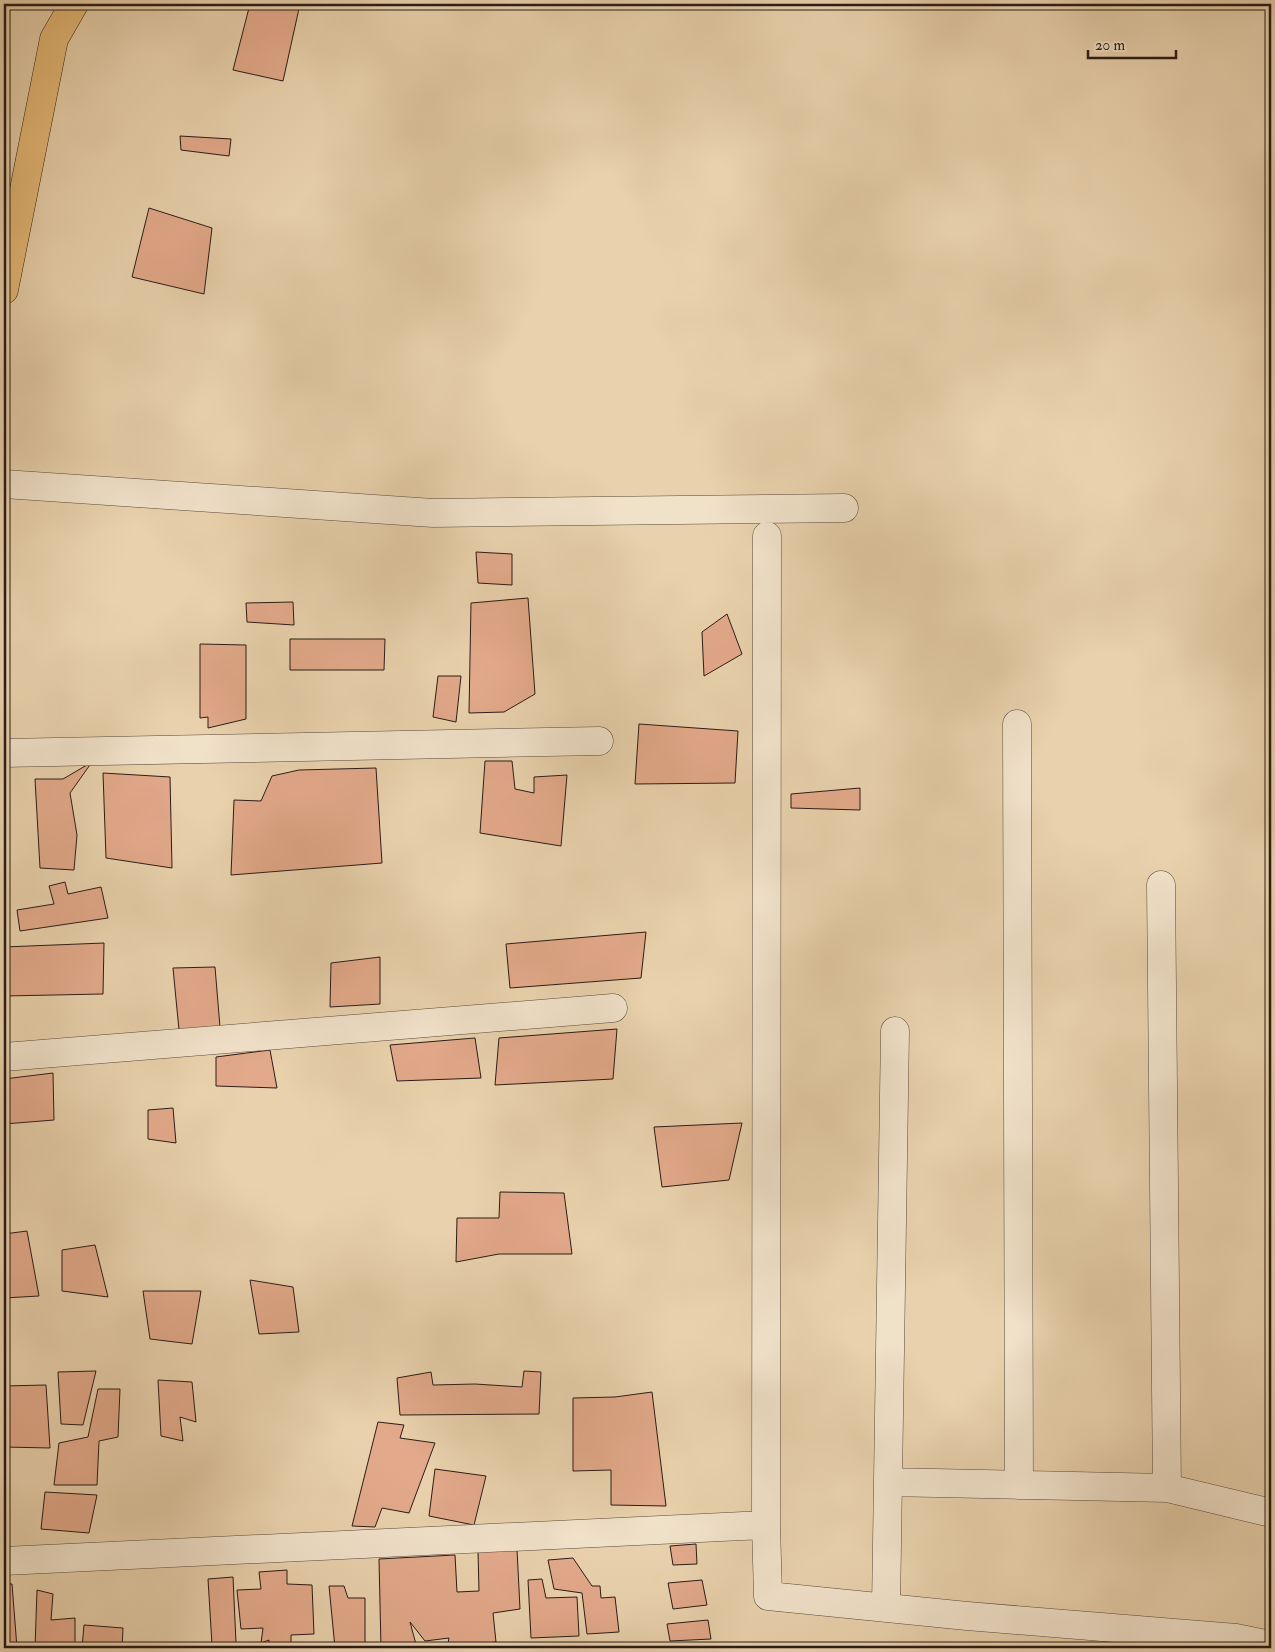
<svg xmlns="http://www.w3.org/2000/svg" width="1275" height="1652" viewBox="0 0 1275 1652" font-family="'IM FELL Double Pica',serif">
	<rect width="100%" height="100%" fill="#e8d1ac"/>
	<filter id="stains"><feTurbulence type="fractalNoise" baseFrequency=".004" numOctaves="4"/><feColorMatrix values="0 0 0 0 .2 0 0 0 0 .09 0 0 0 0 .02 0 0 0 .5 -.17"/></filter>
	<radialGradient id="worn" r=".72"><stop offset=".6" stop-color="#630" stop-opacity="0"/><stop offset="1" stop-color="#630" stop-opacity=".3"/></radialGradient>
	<!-- building -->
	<path fill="#e2a98a" stroke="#2b1c17" d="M250,4H300L283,81L233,70Z
		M180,136L231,139L229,156L181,150Z
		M149,208L212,228L204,294L132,277Z
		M476,552L512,554V585L478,583Z
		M528,598L535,694L504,712L469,713L471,603Z
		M293,602L294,625L247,622L246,603Z
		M727,614L742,654L704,676L702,632Z
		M290,639H385L384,670H290Z
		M200,644L246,645V719L208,728V717L200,718Z
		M438,676H461L456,722L433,717Z
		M639,724L738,731L735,783L635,784Z
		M485,761H512L515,789L534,793V777L567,775L561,846L480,833Z
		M92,762L70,793L77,835L74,870L40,868L35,779H63Z
		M376,768L382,863L231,875L234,800L261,801L272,776L299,770Z
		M103,773L170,777L172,868L106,858Z
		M860,788V810L791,808V794Z
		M65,882L68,894L101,887L108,918L20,931L17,910L54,904L49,886Z
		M646,932L641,978L510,988L506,944Z
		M104,943L103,994L4,996V947Z
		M380,957V1004L330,1007L331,963Z
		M215,967L220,1027L179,1030L173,968Z
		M617,1029L613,1079L495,1085L499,1038Z
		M475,1038L481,1078L397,1081L390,1045Z
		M270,1050L277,1088L216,1086V1057Z
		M53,1073L54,1120L4,1124V1079Z
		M173,1108L176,1143L148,1139V1110Z
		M742,1123L729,1180L662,1187L654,1127Z
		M500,1192L564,1193L572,1254H499L456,1262L457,1218H499Z
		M27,1231L39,1296L4,1298V1234Z
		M95,1245L108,1297L62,1291V1250Z
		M250,1280L293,1287L299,1332L259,1334Z
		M143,1291H201L192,1344L150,1339Z
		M96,1371L83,1425L61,1424L58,1372Z
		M524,1371L541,1372L539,1414L400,1415L397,1378L431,1372L433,1385L475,1384L522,1387Z
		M158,1380L192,1382L196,1422L180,1417L183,1441L161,1436Z
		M46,1385L50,1448L4,1447V1386Z
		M98,1389H120L118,1437L99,1441L97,1485H54L59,1443L88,1437Z
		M652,1392L666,1506L611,1505V1470L573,1471V1398L615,1397Z
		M378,1422L404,1425L400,1438L435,1443L409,1513L382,1508L375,1527L352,1526Z
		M435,1469L486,1476L474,1525L429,1516Z
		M45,1492L97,1495L89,1533L41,1529Z
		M696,1544L697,1564L673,1565L670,1546Z
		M517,1549L520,1609L493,1613L496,1642L447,1648L449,1638L425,1641L410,1622L417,1648H381L379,1559L455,1555L457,1592L479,1591L478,1551Z
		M573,1558L592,1586H600L601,1598L615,1597L619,1632L587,1634L582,1593L554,1589L548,1560Z
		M287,1570V1584L312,1585L314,1634L291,1635V1648H269V1640L261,1643L263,1628L241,1629L237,1590L261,1589L259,1572Z
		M233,1577L236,1643L212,1645L208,1579Z
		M542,1579L546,1598L577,1597L579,1636L531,1638L528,1580Z
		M702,1580L707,1605L673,1609L668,1583Z
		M4,1584H12L17,1648H4Z
		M329,1586H344L348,1598H365V1648H335Z
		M37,1590L53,1594L51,1620L75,1618V1648H35Z
		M708,1620L711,1639L670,1641L667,1624Z
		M84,1625L123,1628L122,1648H82Z"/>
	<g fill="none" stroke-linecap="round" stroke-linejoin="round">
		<defs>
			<path id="minor" d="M4,484L433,513L844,508
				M767,536L766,1525L768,1596L967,1616L1236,1638L1271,1645
				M1017,724L1019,1485
				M4,753L599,741
				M1161,885L1167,1488
				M4,1057L613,1008
				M888,1482L1167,1488L1271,1513
				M4,1561L766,1525
				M886,1608L895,1031"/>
			<path id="major" d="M4,290L54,39L74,4"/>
		</defs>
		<!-- minor casing -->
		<use href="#minor" stroke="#5a493c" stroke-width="29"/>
		<!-- major casing -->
		<use href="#major" stroke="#2b1c17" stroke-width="29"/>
		<!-- minor -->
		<use href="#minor" stroke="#f0e1c9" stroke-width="28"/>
		<!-- major -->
		<use href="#major" stroke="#e4b876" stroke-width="28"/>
	</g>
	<!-- margin -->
	<rect width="1275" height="1652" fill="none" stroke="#e8d1ac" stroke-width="20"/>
	<rect x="5" y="5" width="1265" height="1642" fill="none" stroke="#2b1c17" stroke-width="2.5"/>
	<rect x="10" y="10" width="1255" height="1632" fill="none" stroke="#2b1c17"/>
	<!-- scale -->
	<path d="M1088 50v8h88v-8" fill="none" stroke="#2b1c17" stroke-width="2.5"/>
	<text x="1095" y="50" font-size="15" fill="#2b1c17" stroke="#f0e1c9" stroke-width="4" paint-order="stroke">20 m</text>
	<rect width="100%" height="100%" filter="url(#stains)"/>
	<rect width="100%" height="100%" fill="url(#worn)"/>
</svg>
